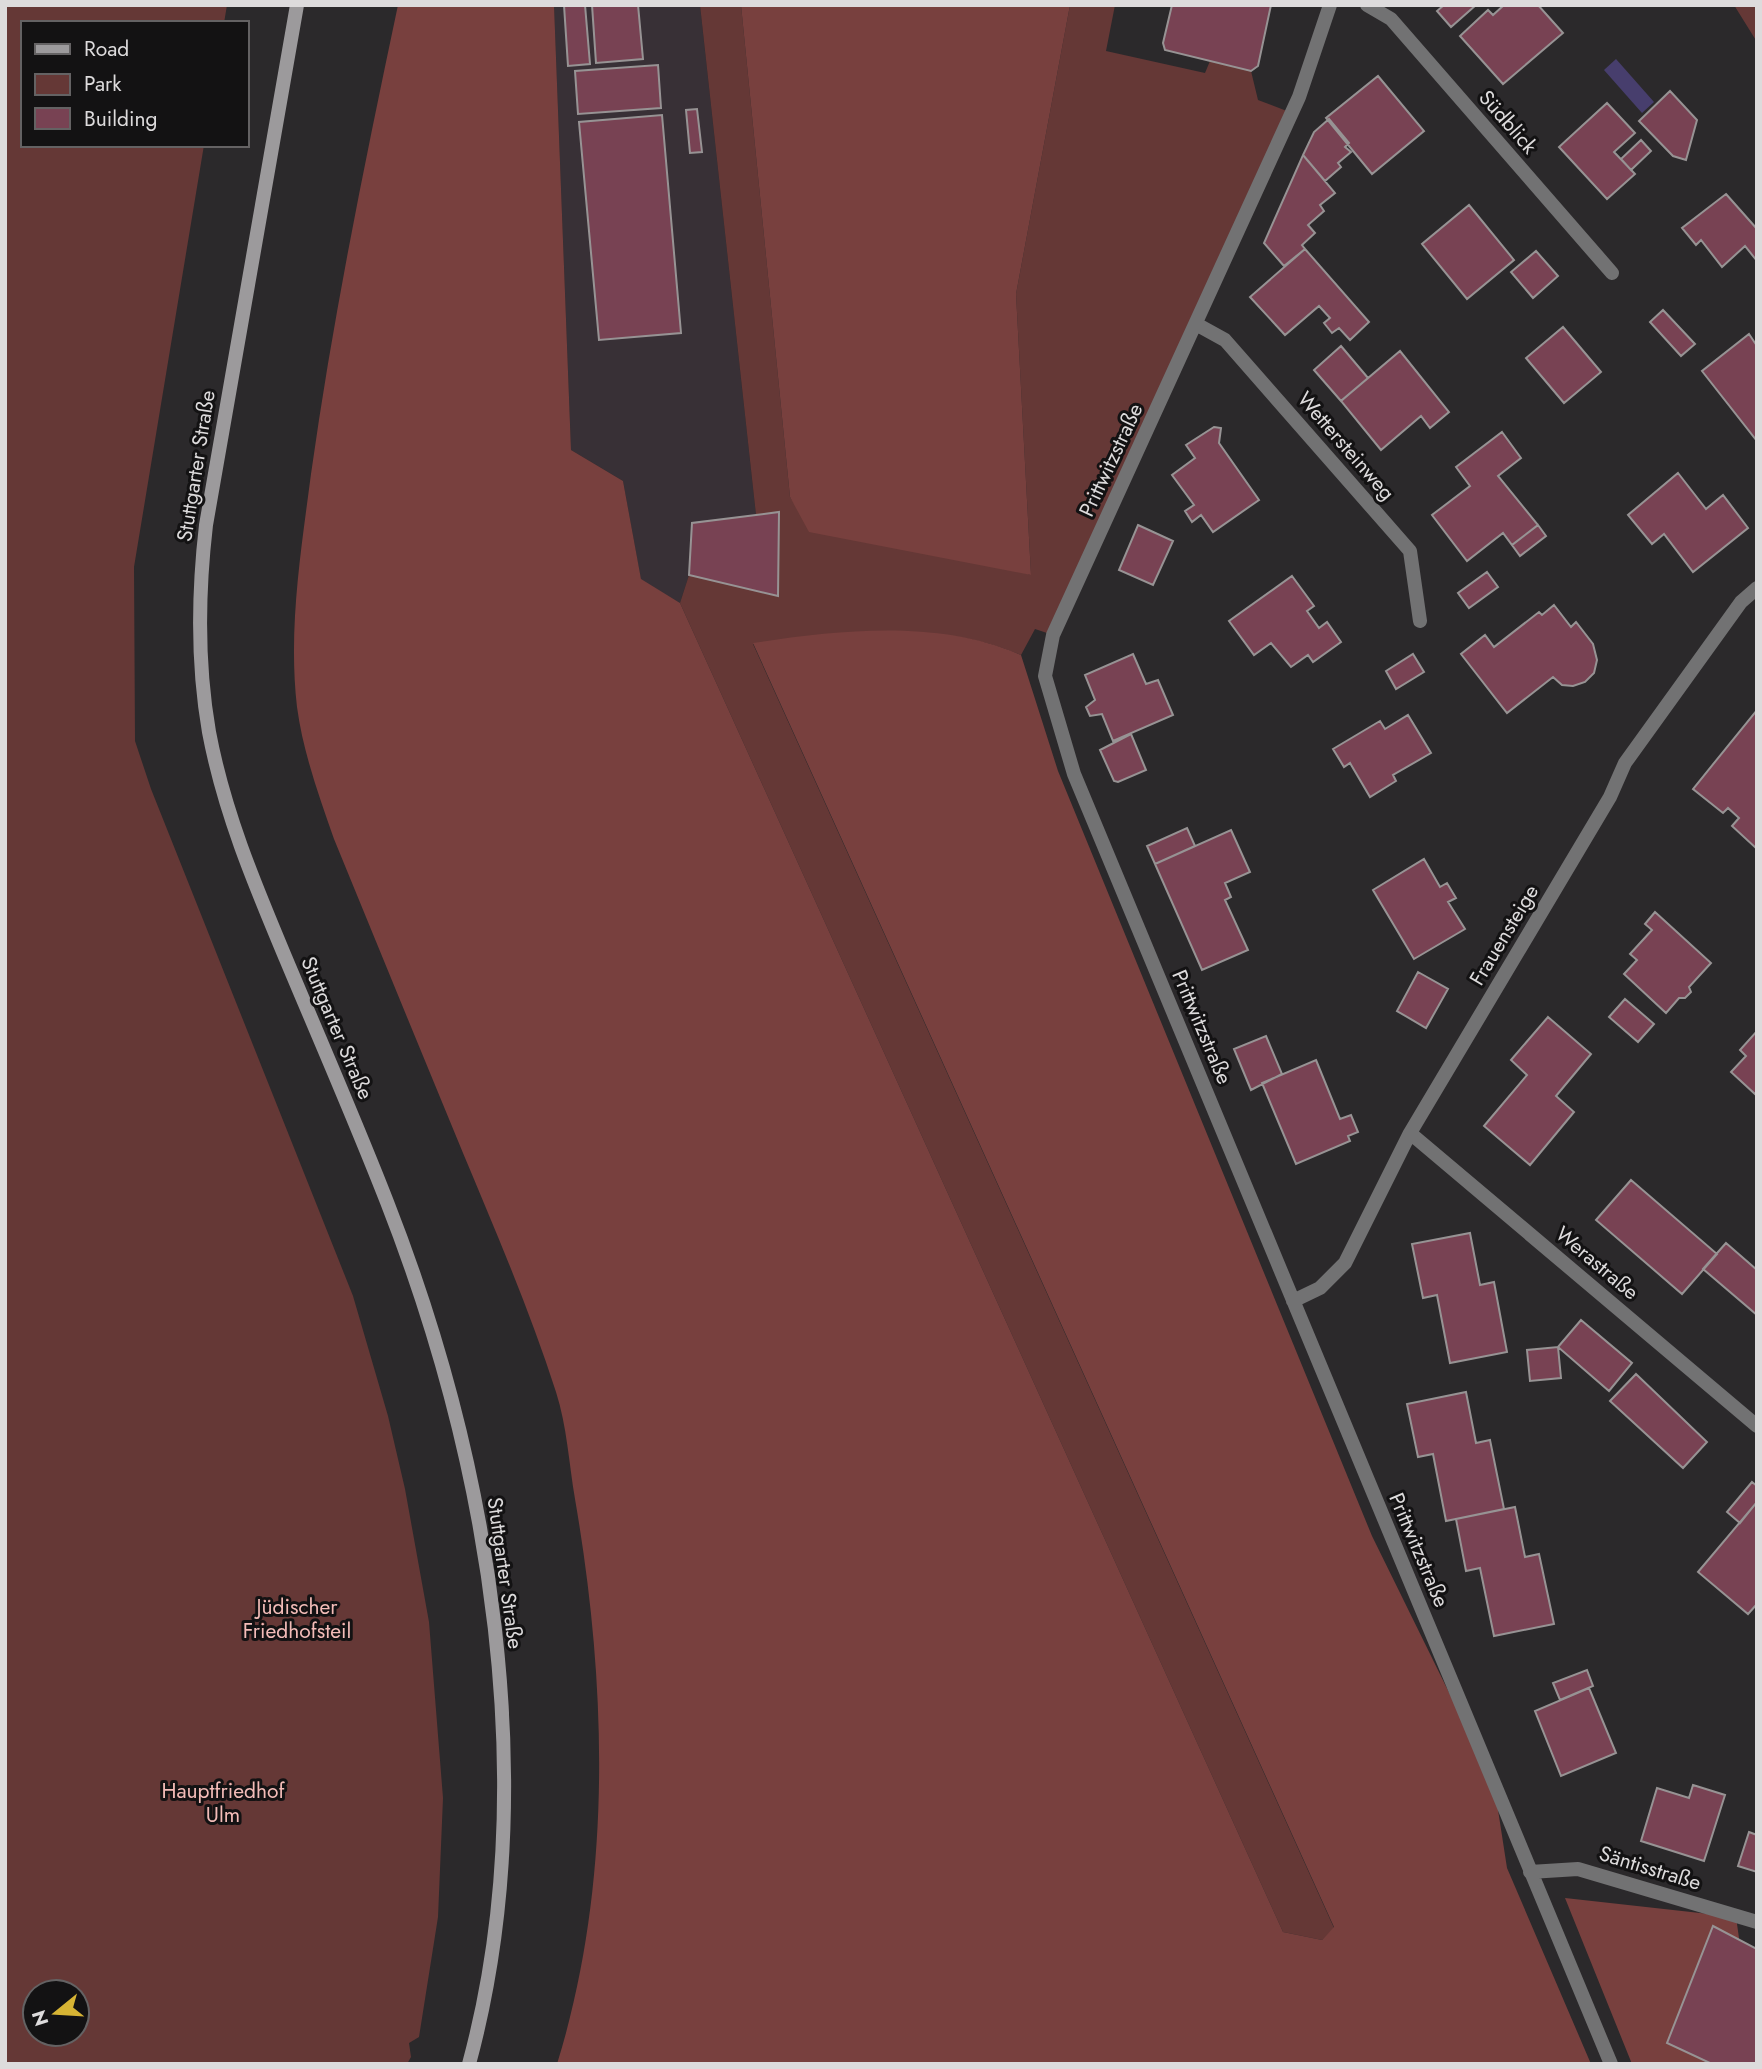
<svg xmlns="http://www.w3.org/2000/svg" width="1762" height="2069" viewBox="0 0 1762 2069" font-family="Jost,sans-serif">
	<rect width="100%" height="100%" fill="#2b292b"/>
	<!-- built -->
	<path fill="#383036" d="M554,5H700L756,515L693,523L689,575L680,603L641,580L623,481L571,450Z"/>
	<!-- green -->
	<path fill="#653836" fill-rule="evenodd" d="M5,5H227L224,23H23V145H204L134,567L135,741L151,789L353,1296L388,1416L405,1489L429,1622L443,1798L438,1917L419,2037L409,2043L411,2057L407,2064H5ZM77,1992V2034H35V1992Z
		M700,5H741L790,497L794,503L1031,575L1016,294L1070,5H1115L1106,51L1205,73L1210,61L1251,71L1258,100L1292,113L1053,635L1035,629L1021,655C936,618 842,636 753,644L1334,1928L1322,1940L1283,1932L680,603L689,575L778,595L779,513L756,515Z
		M1734,5H1757V42Z"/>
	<!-- forest -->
	<path fill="#78403e" d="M398,5H554L571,450L623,481L641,579L680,603L1283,1932L1322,1940L1334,1927L753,643C840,630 938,619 1021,655L1058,771L1372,1536L1494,1784L1507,1868L1591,2064H557C613,1884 607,1684 575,1499C569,1464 567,1426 556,1392C530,1311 496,1232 463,1153C420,1049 377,944 334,839C319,796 303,752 297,707C288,629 301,551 311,474C333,317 365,161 398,5Z
		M741,5H1070L1016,294L1031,575L809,532L790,497Z
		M1565,1898L1736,1917L1757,2064H1632Z"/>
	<!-- water -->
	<path fill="#473e6d" d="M1616,59L1654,102L1642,113L1604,70Z"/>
	<!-- building -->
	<path fill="#784253" stroke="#979394" stroke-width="2" d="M564,5H585L590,64L568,66Z
		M592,5H638L643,59L596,63Z
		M1172,5H1271L1258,66L1251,71L1165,50L1163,43Z
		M1444,5H1476L1451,27L1437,11Z
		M1504,5H1538L1563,33L1503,84L1460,36L1488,10L1493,15Z
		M658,65L661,108L578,114L575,71Z
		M1378,76L1424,131L1372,174L1326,118Z
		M1670,91L1697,120L1686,160L1673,156L1639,121Z
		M1607,103L1635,133L1614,152L1635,174L1607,199L1559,147Z
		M697,109L702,152L690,153L686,110Z
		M662,115L681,333L599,340L579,122Z
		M1329,119L1349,143L1345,147L1351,152L1338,163L1341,167L1325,181L1303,155L1314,132Z
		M1641,140L1651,151L1631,170L1621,159Z
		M1303,155L1335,193L1320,205L1324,211L1308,225L1315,233L1302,245L1305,249L1284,266L1264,243Z
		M1726,194L1757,229V261L1745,246L1722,267L1701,240L1696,245L1682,228Z
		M1469,205L1514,260L1467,299L1422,244Z
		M1305,249L1369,322L1350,340L1339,328L1332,333L1324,323L1330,318L1319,306L1285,335L1250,297Z
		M1536,251L1558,276L1533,298L1511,272Z
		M1663,310L1695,344L1681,356L1650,322Z
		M1563,327L1601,372L1564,403L1526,358Z
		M1749,334L1757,346V441L1702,371Z
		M1341,346L1368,378L1341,401L1314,370Z
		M1400,351L1449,412L1430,428L1421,416L1381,450L1341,401Z
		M1214,427L1221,428L1219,443L1259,500L1213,532L1201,515L1192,522L1185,511L1194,505L1172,475L1195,458L1186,445Z
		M1502,432L1521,458L1498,476L1538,525L1512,545L1503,533L1467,561L1432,515L1470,486L1456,467Z
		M1678,473L1706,509L1723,495L1748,528L1693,572L1664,534L1652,544L1628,515Z
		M779,512L778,596L689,575L692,523Z
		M1138,525L1173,541L1153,585L1119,570Z
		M1538,525L1546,536L1520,556L1512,545Z
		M1487,572L1498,587L1469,608L1458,593Z
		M1292,576L1314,606L1307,611L1319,628L1327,622L1341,642L1313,662L1308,655L1291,667L1271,643L1254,655L1229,621Z
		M1554,605L1571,627L1576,622L1593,644L1597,660L1594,673L1585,682L1573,686L1562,685L1553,677L1507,713L1461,654L1485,635L1494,647L1539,612L1542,615Z
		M1133,654L1146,684L1158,680L1173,715L1113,741L1102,714L1090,716L1086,707L1095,700L1085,675Z
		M1413,654L1424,672L1396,689L1386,671Z
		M1757,710V849L1732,826L1739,818L1728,808L1723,813L1693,789Z
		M1408,715L1431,753L1393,775L1396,781L1370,797L1350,763L1344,767L1333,749L1380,721L1385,729Z
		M1131,734L1146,770L1118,782L1114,781L1100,750Z
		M1187,828L1195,846L1155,864L1147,846Z
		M1231,830L1250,872L1225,883L1231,897L1225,900L1248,950L1202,970L1155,864Z
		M1424,859L1440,887L1447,883L1456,898L1448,902L1465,929L1414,959L1373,890Z
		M1655,912L1711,963L1689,987L1691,992L1685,998H1679L1666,1013L1624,974L1637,960L1630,954L1652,930L1645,924Z
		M1418,972L1448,989L1426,1028L1397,1011Z
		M1625,999L1654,1024L1638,1042L1609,1017Z
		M1548,1017L1591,1054L1556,1096L1574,1112L1530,1165L1484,1126L1527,1075L1511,1060Z
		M1757,1031V1092L1755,1094L1731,1072L1746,1056L1740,1050Z
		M1266,1036L1282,1074L1251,1090L1234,1049Z
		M1316,1060L1340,1119L1351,1115L1358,1132L1348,1136L1350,1141L1296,1164L1262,1083Z
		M1631,1180L1717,1254L1682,1294L1596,1220Z
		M1470,1233L1480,1285L1494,1282L1507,1352L1450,1363L1437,1295L1423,1298L1412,1244Z
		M1726,1243L1757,1270V1315L1703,1269Z
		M1581,1320L1632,1363L1609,1391L1558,1347Z
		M1558,1347L1561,1378L1530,1381L1527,1350Z
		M1636,1374L1707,1442L1683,1468L1610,1401Z
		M1466,1392L1476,1443L1490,1440L1504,1509L1446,1521L1433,1454L1418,1457L1407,1404Z
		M1752,1482L1757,1486V1502L1740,1523L1727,1512Z
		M1757,1502V1604L1748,1614L1698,1572Z
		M1515,1507L1525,1557L1539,1554L1554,1624L1494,1636L1480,1568L1466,1571L1456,1519Z
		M1587,1670L1593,1686L1560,1700L1553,1683Z
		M1589,1688L1616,1753L1561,1776L1535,1711Z
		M1693,1785L1725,1795L1704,1861L1641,1841L1657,1788L1689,1798Z
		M1749,1832L1757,1835V1872L1738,1866Z
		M1713,1926L1757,1949V2064H1712L1667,2043Z"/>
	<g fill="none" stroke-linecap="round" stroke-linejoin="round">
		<!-- minor -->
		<path stroke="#727273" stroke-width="14" d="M1330,5L1299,97L1053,635L1045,676L1074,774L1611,2064
			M1367,5L1391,19L1612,273
			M1196,324L1225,340L1410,551L1420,621
			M1410,1133L1757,1426
			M1293,1301L1320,1288L1345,1263L1410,1133L1610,797L1625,763L1741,602L1757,588
			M1530,1872L1578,1869L1757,1922"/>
		<!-- secondary -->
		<path stroke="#9c9a9c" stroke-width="14" d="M297,5L206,525C198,594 197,663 209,732C224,812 255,885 286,959C320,1040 355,1120 387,1202C490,1465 544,1787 469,2064"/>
	</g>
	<g text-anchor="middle" stroke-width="6" stroke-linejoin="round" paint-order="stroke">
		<!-- street labels -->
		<g font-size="21" fill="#dddbdc" stroke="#131213">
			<text transform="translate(1508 122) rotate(49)" y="7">Südblick</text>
			<text transform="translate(1346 446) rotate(49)" y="7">Wettersteinweg</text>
			<text transform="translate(1111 460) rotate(-65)" y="7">Prittwitzstraße</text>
			<text transform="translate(196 466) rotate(-81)" y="7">Stuttgarter Straße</text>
			<text transform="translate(1504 935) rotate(-59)" y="7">Frauensteige</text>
			<text transform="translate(1202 1027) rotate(67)" y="7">Prittwitzstraße</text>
			<text transform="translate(337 1028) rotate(67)" y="7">Stuttgarter Straße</text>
			<text transform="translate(1597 1263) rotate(40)" y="7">Werastraße</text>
			<text transform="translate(1419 1550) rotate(67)" y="7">Prittwitzstraße</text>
			<text transform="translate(505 1573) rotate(82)" y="7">Stuttgarter Straße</text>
			<text transform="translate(1650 1868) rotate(17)" y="7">Säntisstraße</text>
		</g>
		<!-- park labels -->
		<g font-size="21" fill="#f3bcb8" stroke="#131213">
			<text x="297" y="1614">Jüdischer<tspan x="297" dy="24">Friedhofsteil</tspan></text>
			<text x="223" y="1798">Hauptfriedhof<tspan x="223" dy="24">Ulm</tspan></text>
		</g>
	</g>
	<!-- border -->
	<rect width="1762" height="2069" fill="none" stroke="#dddbdc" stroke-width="14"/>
	<!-- legend -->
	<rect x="21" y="21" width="228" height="126" fill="#131213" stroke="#646263" stroke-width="2"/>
	<rect x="35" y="44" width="35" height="10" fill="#9c9a9c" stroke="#646263" stroke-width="2"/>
	<text x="84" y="56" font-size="21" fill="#dddbdc">Road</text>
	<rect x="35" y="74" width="35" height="21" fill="#653836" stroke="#646263" stroke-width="2"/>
	<text x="84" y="91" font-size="21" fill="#dddbdc">Park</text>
	<rect x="35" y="108" width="35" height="21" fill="#784253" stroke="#646263" stroke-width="2"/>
	<text x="84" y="126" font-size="21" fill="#dddbdc">Building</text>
	<!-- north arrow -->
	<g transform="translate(56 2013) rotate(252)"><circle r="33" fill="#131213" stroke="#646263" stroke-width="2"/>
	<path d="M0-5L12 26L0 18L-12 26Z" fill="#d7b434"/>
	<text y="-10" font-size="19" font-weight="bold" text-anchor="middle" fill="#dddbdc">N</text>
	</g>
</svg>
